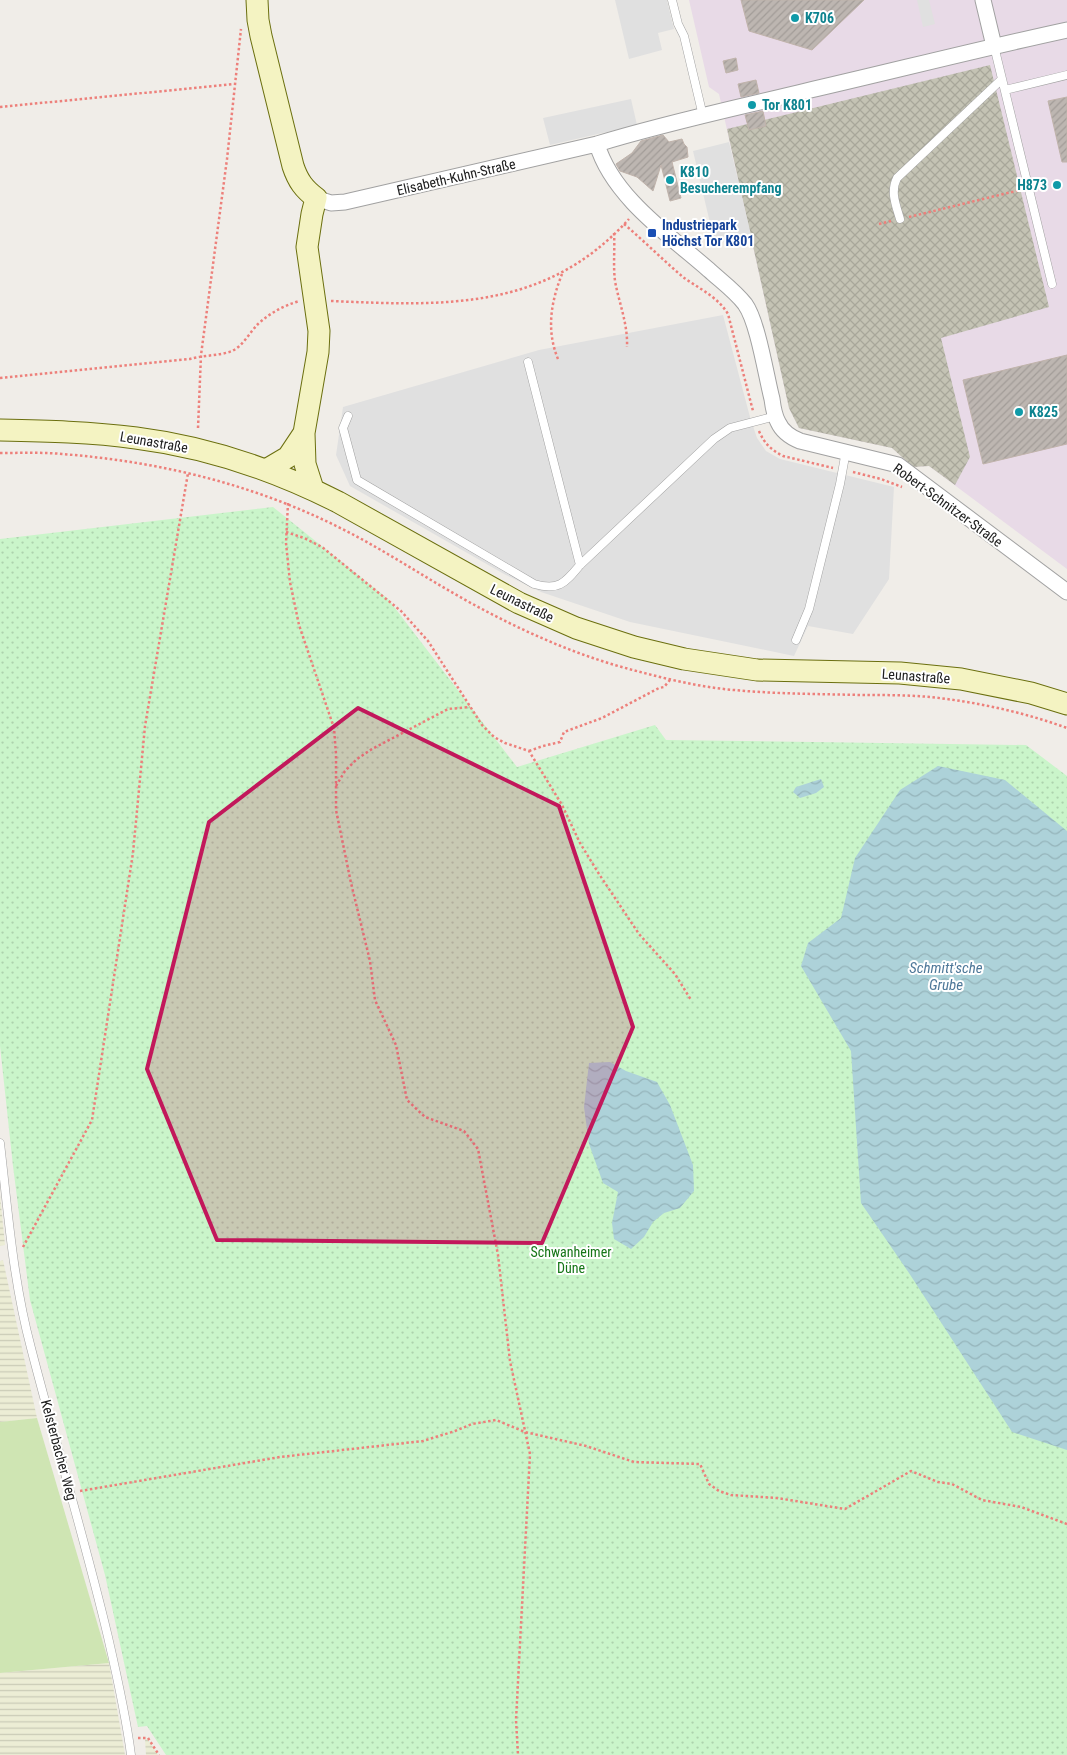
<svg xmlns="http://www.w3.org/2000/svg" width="1067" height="1755" viewBox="0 0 1067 1755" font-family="'Roboto Condensed',sans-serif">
	<defs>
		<pattern id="construction-cross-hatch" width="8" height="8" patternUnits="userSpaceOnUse" patternTransform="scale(1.25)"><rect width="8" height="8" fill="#c4c3b4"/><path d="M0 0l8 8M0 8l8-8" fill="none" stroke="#a8a79a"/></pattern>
		<pattern id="farmland-rules" width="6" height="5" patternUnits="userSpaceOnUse" patternTransform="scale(1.25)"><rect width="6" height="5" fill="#ecedd5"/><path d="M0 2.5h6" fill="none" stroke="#cacbb7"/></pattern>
		<pattern id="park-dots" width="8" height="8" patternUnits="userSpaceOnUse" patternTransform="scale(1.25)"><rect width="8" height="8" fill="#caf5ca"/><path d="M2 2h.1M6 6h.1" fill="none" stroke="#add2ad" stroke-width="1.8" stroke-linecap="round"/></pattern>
		<pattern id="water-waves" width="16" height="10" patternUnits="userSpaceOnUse" patternTransform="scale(1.25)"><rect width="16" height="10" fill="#add2d9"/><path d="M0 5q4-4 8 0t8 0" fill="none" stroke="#95b4ba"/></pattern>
		<pattern id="building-hatch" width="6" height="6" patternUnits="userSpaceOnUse" patternTransform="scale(1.25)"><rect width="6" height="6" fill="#bdb6b1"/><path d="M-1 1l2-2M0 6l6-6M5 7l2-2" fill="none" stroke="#a29c98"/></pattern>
	</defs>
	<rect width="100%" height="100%" fill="#f0ede8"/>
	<!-- industrial -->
	<path fill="#e8dae7" d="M689,0H1067V569L929,466L913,467L892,448L799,428L789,408L719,94L709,87Z"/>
	<!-- construction -->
	<path fill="url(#construction-cross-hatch)" d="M990,65L1049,307L941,338L970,457L955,485L929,466L913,467L892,448L799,428L789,408L727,129Z"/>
	<!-- farmland -->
	<path fill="url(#farmland-rules)" d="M0,1195L5,1245L0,1246Z
		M3,1260L37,1418L0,1422V1261Z
		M109,1663L125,1755H0V1673Z
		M145,1739L148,1740L158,1755H146Z"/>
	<!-- grass -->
	<path fill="#cfe5b3" d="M37,1418L109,1663L0,1673V1422Z"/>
	<!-- park -->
	<path fill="url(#park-dots)" d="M273,507L388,599L517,767L655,725L666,740L1026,745L1067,776V1755H166L147,1726L138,1727L105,1575L30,1300L13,1166L0,1046V539Z"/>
	<!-- parking -->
	<path fill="#e0e0e0" d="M615,0H667L674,29L658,33L662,50L629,59Z
		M917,0H929L935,24L923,27Z
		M631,99L637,125L550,145L543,118Z
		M729,142L751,235L715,244L693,151Z
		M723,315L750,417L757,438L766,451L780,459L894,487L889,579L853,634L808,626L794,656L630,622L541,592L504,574L350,486L336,455L343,407L539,350Z"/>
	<!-- water -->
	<path fill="url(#water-waves)" d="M938,766L1005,780L1067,831V1450L1012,1432L909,1273L861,1203L851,1051L801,966L808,943L841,918L855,858L900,790Z
		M821,779L824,787L816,793L800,798L793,792L796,787Z
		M610,1062L626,1071L657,1082L670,1105L693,1165L694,1191L680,1208L664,1213L653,1222L644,1237L631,1249L614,1239L612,1223L618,1192L603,1183L589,1144L584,1107L589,1063Z"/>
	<!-- building -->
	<path fill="url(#building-hatch)" stroke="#c0b3ab" d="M741,0H864L812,50L749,31Z
		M736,58L738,70L726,73L723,61Z
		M756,80L759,93L741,97L738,84Z
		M1067,97V162H1062L1048,101Z
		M763,111L766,126L749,130L745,115Z
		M663,135L669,142L682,139L684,144L687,147L688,157L672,162L681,198L670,201L661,165L653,191L637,177L620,171L616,164L632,153L641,141Z
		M1067,355V444L983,464L963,380Z"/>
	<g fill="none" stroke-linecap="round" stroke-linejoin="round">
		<defs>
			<path id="lane" d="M672,0L678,24L684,36L703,116
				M994,46L1052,284
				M1005,90L1067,75
				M900,219C896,205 890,192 897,178L1002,79
				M528,362L580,565
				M348,416L343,428L357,480L534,584C559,591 565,583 580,565L714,439L730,428L776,416
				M796,640L809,609L840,484L846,451
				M0,1143C8,1212 13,1281 31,1348C56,1445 85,1540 108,1637C117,1676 126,1715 131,1755"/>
			<path id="street" d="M983,0L994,46
				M597,144C612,196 669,235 709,270C721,281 735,291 745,304C758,322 766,376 772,399C773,407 774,415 778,422C782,431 790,437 800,441L898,465L1067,592
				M316,198L331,203L345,202L597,144C665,123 736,108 806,91C893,71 979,49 1067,30"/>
			<path id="secondary" d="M257,0L258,20L261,36L293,166C298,181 304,189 316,198L312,214L307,247L319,331L318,352L304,433L305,464L313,489
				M0,430C46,431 91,432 136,438C207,447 275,470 338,502L519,603L576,628L634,647L684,659L757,670L900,673L961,679L1031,693L1067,704
				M266,470L288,457L304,433"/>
		</defs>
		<!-- lane casing -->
		<use href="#lane" stroke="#a1a1a1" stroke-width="9"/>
		<!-- street casing -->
		<use href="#street" stroke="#a1a1a1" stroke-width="17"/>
		<!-- secondary casing -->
		<use href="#secondary" stroke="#6b6f0f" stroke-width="23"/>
		<!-- path -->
		<path stroke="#ed807b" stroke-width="2.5" stroke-dasharray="2.5 2.5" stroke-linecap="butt" d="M0,107L235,84
			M909,217L1020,190
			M624,224C644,241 663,260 683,277C698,288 718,297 728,314L753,411
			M879,224L891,221
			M614,233C615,249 613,265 615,281C619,303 628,324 627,347
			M331,301C445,306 546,311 629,219
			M558,359C546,330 551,302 562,274
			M0,378L190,359C203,355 219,356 232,351C243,346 250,332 258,324C270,313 283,306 299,301
			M198,428L201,355L227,159L241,29
			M759,431C764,443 771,450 783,456L833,468
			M0,453C21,453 41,452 62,454C164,462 261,486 352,534C392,555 429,580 469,602C520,630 573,654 629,669C663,678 698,687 734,690C777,694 820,694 863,695C885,695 908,695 930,697C977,702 1023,712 1067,728
			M853,472L881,479L902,487
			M288,503L286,543L290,582L299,625L334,728L336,754V810L351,883L370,961L375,1000L396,1045L407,1100L425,1117L464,1131L478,1149L498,1255L510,1361L530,1454L516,1720L518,1755
			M286,532L304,538L322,547L401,611L428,641L482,725L494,737L505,743L529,751L562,805L580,843L599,874L639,934L675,974L691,1000
			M529,751L543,746L560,742L564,732L602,718L659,688L664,687L670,680
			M336,786L345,771L357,759L372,749L448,709L470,707
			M23,1247L92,1120L133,853L145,726L188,473
			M80,1491L280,1457L423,1441L455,1431L472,1424L496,1420L525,1432L586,1446L634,1462L700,1464L709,1484L719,1491L731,1495L777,1498L845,1509L911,1471L938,1482L952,1484L982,1500L1021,1507L1067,1524
			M138,1738H148L159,1755"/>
		<!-- lane -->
		<use href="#lane" stroke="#fff" stroke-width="8"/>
		<!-- street -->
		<use href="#street" stroke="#fff" stroke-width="15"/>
		<!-- secondary -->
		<use href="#secondary" stroke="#f4f3c2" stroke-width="21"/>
	</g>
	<!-- marked area -->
	<path fill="#c2185b" fill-opacity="0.2" stroke="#c2185b" stroke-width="4" stroke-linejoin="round" d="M358,708L559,806L633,1027L542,1243L217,1240L147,1069L209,822Z"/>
	<!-- markers -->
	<g fill="#0f9aa8" stroke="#fff" stroke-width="2">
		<circle cx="795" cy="18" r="5"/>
		<circle cx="752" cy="105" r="5"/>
		<circle cx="670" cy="180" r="5"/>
		<circle cx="1057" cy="185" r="5"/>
		<circle cx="1019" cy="412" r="5"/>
	</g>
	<rect fill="#1a4fb4" stroke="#fff" stroke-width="2" x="647" y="228" width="10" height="10" rx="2.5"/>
	<g text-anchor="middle" stroke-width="4" stroke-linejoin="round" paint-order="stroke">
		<!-- culture labels -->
		<g font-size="14" font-weight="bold" fill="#0d838f" stroke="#fff" text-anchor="start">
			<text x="805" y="23">K706</text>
			<text x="762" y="110">Tor K801</text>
			<text x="680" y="177">K810<tspan x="680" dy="16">Besucherempfang</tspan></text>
			<text x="1047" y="190" text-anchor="end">H873</text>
			<text x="1029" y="417">K825</text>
		</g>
		<!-- street labels -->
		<g font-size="14" fill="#202020" stroke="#fff">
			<text transform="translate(456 177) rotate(-13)" y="5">Elisabeth-Kuhn-Straße</text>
			<text transform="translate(154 442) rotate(10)" y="5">Leunastraße</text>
			<text transform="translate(948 505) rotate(36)" y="5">Robert-Schnitzer-Straße</text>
			<text transform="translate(522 603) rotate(26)" y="5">Leunastraße</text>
			<text transform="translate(916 676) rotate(4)" y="5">Leunastraße</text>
			<text transform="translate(59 1450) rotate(75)" y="5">Kelsterbacher Weg</text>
		</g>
		<!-- transit labels -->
		<g font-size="14" font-weight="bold" fill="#164399" stroke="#fff" text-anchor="start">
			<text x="662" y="230">Industriepark<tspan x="662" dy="16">Höchst Tor K801</tspan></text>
		</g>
		<!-- park labels -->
		<g font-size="14" fill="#167618" stroke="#fff">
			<text x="571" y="1257">Schwanheimer<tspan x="571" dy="16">Düne</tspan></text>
		</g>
		<!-- water labels -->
		<g font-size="15" font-style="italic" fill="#4e7899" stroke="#fff">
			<text x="946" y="973">Schmitt'sche<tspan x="946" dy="17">Grube</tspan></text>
		</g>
	</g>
</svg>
